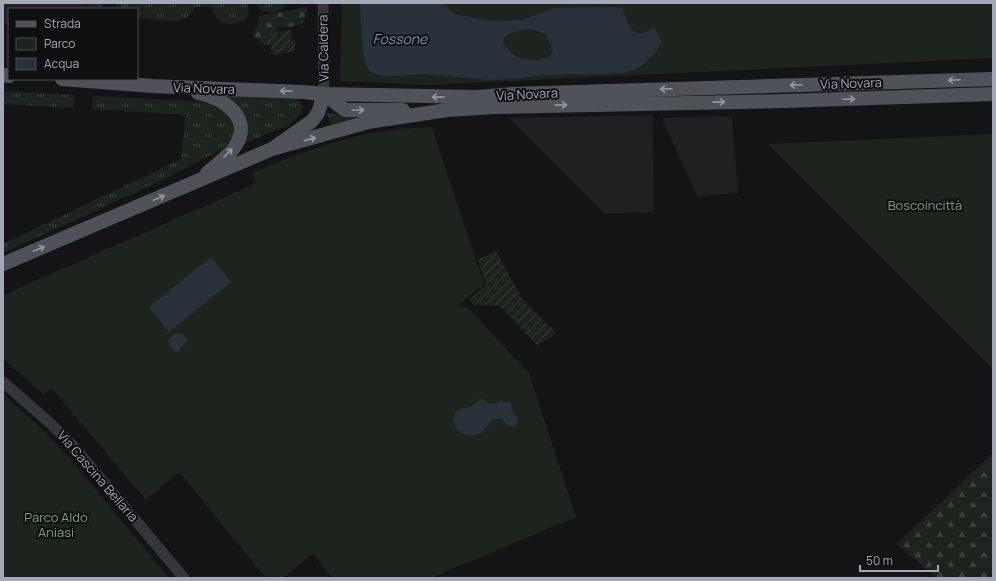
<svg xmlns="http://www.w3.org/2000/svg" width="996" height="581" viewBox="0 0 996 581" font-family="Manrope,sans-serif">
	<defs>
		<pattern id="grass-tufts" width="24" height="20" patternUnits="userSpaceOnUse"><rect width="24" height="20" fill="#1c241d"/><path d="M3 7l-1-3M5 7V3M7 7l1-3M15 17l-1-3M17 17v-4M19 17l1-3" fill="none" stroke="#3a413c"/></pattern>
		<pattern id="forest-firs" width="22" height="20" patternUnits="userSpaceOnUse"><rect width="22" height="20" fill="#1c241d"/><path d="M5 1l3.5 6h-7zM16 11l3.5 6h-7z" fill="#3a413c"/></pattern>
		<pattern id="garden-furrows" width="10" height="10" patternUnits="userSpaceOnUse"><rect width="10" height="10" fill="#1c241d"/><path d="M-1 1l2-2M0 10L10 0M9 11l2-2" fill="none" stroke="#3a413c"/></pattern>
	</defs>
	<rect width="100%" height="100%" fill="#141416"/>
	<!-- built -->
	<path fill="#202023" d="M3,3H88L84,9H9V25L3,24Z
		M653,115L654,212L605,214L509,118Z
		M732,116L738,193L697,196L662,118Z"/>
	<!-- grass -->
	<path fill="url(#grass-tufts)" d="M89,3H102L101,9H84Z
		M115,3H247L249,13L246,20L233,24L222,23L216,17L211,7H195C184,31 159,17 137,18V9H117Z
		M256,3H288C282,11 271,15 261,10Z
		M3,91L75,95L73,108L3,104Z
		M226,95L291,98C297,99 301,101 303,107L299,115L289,125L236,147L239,140L224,98Z
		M94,96L209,102C213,104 218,105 221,107C224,108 225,111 227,114C239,129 234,141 219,151L156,183L3,253V244L181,159L186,115L91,109Z
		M326,113L356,116V121L332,127Z"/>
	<!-- forest -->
	<path fill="url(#forest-firs)" d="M303,7H306L307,10L303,24C294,28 286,25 277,28L278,36L273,43L265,45L255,38L253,34L257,26L259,17C273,11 288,13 303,7Z
		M993,453V578H937L897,544Z"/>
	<!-- park -->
	<path fill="#1c241d" d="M342,3H993V58L428,85L340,81Z
		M432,127L484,284L457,306L467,307L529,373L576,517L431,578H332L313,554L283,578H266L179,472L146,500L52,389L43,394L3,359V295L257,183L252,173C297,154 343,136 392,130C405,128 419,128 432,127Z
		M993,134V369L768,144Z
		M3,394L44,431L72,461L169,578H3Z"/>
	<!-- garden -->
	<path fill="url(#garden-furrows)" d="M291,30V40H295V51L273,55L267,35Z
		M496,251L522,299L556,333L538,346L499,305H473L470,299L486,285L478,259Z"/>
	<!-- water -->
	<path fill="#29323b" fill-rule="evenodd" d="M360,3H441L455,14L489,21L523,20L553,8L622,7C626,19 627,28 638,34L647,32L653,27L662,41L653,56L640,67L624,73L540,75L524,78L490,80L426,74L394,76L377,75L369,71L365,61L362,46ZM524,29L534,30L545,34L553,49L551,56C544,61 529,61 520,58C513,56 507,48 503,43L504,37L511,33Z
		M211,257L231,282L169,332L149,307Z
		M177,333L183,334L187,340L185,344L181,347L180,350L177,352L174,351L168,342L171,337Z
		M481,398C491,406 492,405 502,400L504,402H511L512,412L517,416V425L513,427L506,425L504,421L501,418L492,420C489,424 486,429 482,432C472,439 455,435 454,422C453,419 455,415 455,412L460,409L472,406Z"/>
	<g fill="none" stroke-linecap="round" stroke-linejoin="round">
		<!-- tertiary -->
		<path stroke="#35353b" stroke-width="11" d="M323,3L324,94
			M3,382L50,423L75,448L184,578"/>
		<!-- primary -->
		<path stroke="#50525a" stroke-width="14" d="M3,75L9,76
			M62,79L152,86L303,92L324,94L477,97L512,94L993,79
			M198,93C224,98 255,119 234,148C227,157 216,165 207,173
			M324,94L345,110H403
			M272,149L368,122L447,110L494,107L785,101L993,94
			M3,264L272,149L312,121L318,113L324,94"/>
	</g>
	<!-- one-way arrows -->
	<defs><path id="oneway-shaft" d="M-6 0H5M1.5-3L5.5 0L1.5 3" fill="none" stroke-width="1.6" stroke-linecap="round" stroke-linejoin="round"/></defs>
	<g stroke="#9398a4">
		<use href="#oneway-shaft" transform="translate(954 80) rotate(178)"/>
		<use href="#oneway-shaft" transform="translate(796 85) rotate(178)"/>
		<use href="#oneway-shaft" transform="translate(666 89) rotate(178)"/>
		<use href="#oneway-shaft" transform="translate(286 91) rotate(-178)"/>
		<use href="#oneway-shaft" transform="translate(438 97) rotate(-179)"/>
		<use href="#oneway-shaft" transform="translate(849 99) rotate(-2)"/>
		<use href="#oneway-shaft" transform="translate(719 102) rotate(-1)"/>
		<use href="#oneway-shaft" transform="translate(561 105) rotate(-1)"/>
		<use href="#oneway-shaft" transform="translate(358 110)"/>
		<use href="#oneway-shaft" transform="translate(310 139) rotate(-16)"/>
		<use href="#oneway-shaft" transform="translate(228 153) rotate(-45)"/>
		<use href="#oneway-shaft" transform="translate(159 198) rotate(-23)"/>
		<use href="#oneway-shaft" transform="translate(39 249) rotate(-23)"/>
	</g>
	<g text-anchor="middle" stroke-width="4" stroke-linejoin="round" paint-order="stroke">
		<!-- street labels -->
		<g font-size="13" fill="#a4a9b7" stroke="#0f0f11">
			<text transform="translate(323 48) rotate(-91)" y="5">Via Caldera</text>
			<text transform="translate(851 83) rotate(-2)" y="5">Via Novara</text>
			<text transform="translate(204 88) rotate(2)" y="5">Via Novara</text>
			<text transform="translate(527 94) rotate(-3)" y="5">Via Novara</text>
			<text transform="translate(98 476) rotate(49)" y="5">Via Cascina Bellaria</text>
		</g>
		<!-- park labels -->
		<g font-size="13" fill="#7aa47e" stroke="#0f0f11">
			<text x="925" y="210">Boscoincittà</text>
			<text x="56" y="522">Parco Aldo<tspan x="56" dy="15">Aniasi</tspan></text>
		</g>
		<!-- water labels -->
		<g font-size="14" font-style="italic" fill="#7996b5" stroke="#0f0f11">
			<text x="400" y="44">Fossone</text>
		</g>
	</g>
	<!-- border -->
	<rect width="996" height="581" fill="none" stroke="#a4a9b7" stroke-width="8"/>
	<!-- legend -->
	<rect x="8" y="8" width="130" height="72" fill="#0f0f11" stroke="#4b4d53"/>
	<rect x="16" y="21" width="20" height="6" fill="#50525a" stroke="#4b4d53"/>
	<text x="44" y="28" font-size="12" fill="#a4a9b7">Strada</text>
	<rect x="16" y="38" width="20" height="12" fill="#1c241d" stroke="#4b4d53"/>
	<text x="44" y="48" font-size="12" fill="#a4a9b7">Parco</text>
	<rect x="16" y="58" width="20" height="12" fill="#29323b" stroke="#4b4d53"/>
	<text x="44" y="68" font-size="12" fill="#a4a9b7">Acqua</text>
	<!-- scale -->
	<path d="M860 565v6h78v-6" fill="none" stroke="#a4a9b7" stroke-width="2"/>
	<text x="866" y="565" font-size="12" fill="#a4a9b7" stroke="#0f0f11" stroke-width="3" paint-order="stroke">50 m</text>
</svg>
